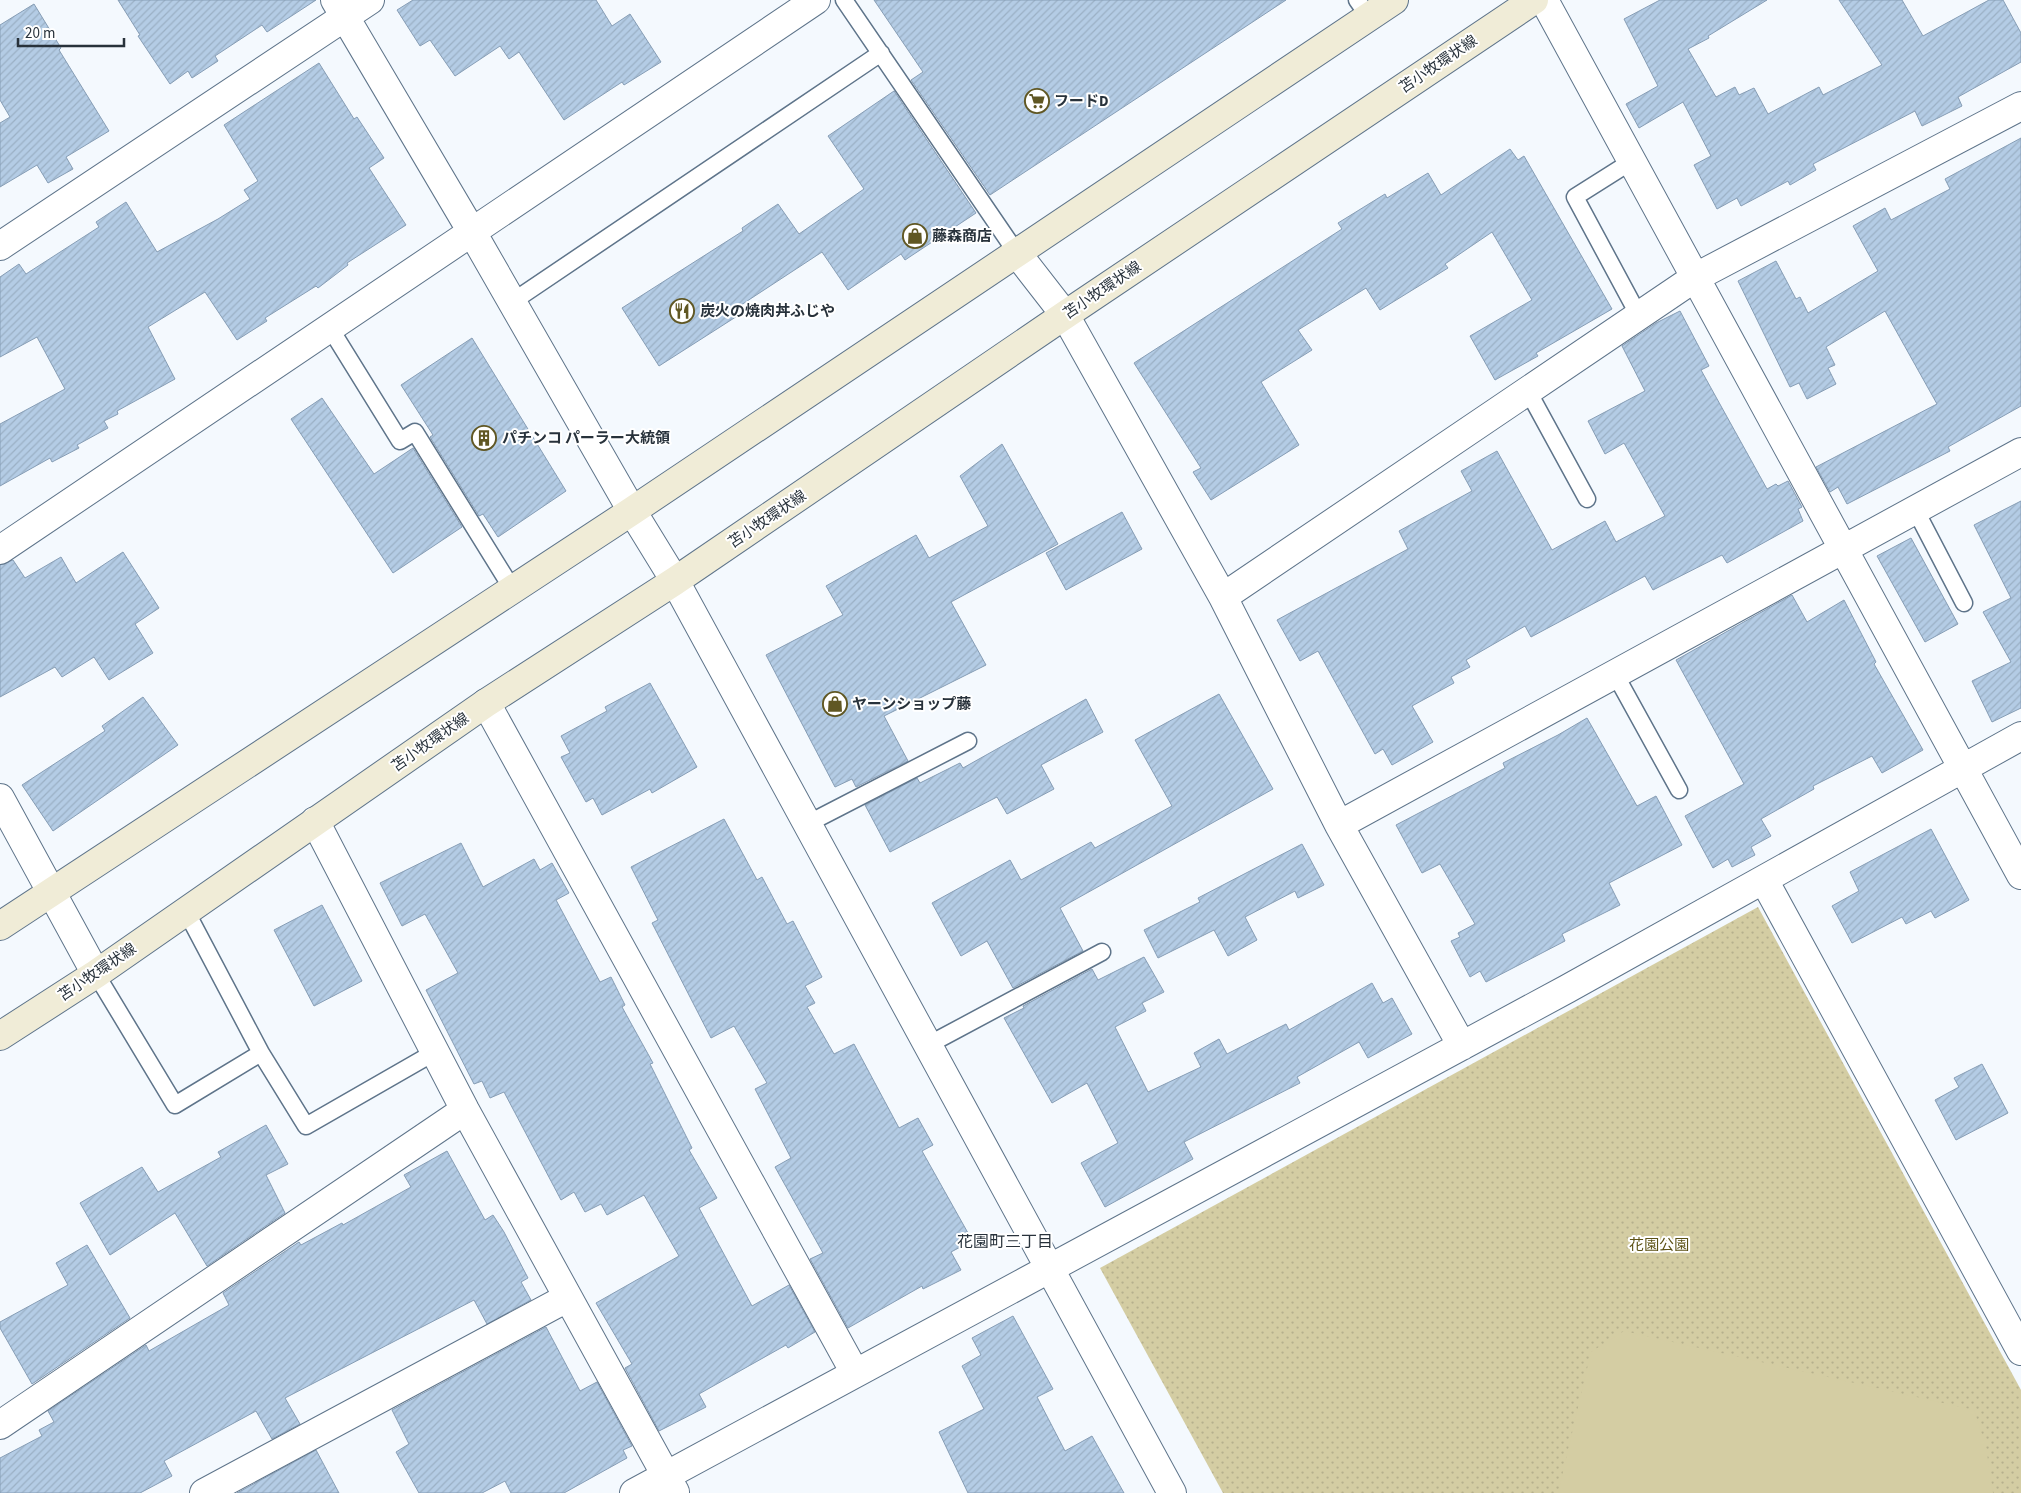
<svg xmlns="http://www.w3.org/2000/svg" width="2021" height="1493" viewBox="0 0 2021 1493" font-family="'Source Sans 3','Noto Sans JP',sans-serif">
	<defs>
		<pattern id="green-dots" width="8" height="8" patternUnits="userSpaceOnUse" patternTransform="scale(1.25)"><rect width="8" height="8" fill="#d4cda3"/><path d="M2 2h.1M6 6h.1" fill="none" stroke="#b6b08d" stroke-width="1.8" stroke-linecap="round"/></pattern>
		<pattern id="building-hatch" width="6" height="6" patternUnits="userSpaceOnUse" patternTransform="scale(1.25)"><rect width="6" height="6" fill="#b4cce5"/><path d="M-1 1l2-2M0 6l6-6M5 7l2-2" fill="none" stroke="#9bb0c5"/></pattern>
	</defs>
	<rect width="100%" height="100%" fill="#f4f9fe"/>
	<!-- green -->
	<path fill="url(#green-dots)" d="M1758,907L2021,1390V1493H1223L1100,1268Z"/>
	<!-- pitch -->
	<path fill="#d4cda3" d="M1624,1331L1974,1410L1986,1447L1993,1493H1558L1591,1352Z"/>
	<!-- building -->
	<path fill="url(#building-hatch)" stroke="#869db5" d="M118,0H316L267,32L262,25L215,56L218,61L192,78L188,71L170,84L138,36L140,35Z
		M413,0H596L612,26L630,14L661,62L624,85L622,82L564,120L519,52L509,59L500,46L455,76L430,40L420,46L397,10Z
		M874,0H1286L990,195L911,80L923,72Z
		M1660,0H1767L1708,36L1709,38L1688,49L1716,97L1735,87L1739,95L1754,88L1768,114L1819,87L1823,95L1882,65L1839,0H1902L1923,36L1989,0H2003L2021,33V62L1958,97L1962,106L1922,126L1915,111L1813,164L1816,170L1790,185L1788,181L1741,206L1737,198L1717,209L1694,165L1711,156L1683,102L1639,128L1626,104L1658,86L1624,19Z
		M34,4L61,48L59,50L109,131L66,157L73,169L48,183L37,165L0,187V123L10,117L0,100V25Z
		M319,63L354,119L357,117L384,158L369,168L406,225L347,263L348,265L318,288L316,286L265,318L267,321L237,340L205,292L148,327L175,379L117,411L118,414L104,421L108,428L77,445L79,448L52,462L50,458L0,486V424L65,389L37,337L0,357V277L19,264L26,274L99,227L96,222L126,202L157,252L218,219L250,199L244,190L258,181L224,125Z
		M894,91L976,213L905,260L901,254L848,290L822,252L738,307L742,313L659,366L622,308L743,231L742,228L778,204L799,234L864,189L828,136Z
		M2021,138V406L1948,447L1950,451L1847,504L1838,487L1830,492L1816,467L1937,404L1885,311L1826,347L1835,365L1828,368L1836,384L1807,399L1799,383L1790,387L1738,281L1776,261L1796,299L1800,297L1808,313L1878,271L1853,226L1885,208L1891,220L1950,189L1945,179Z
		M1510,149L1518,160L1524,156L1612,309L1536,353L1538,356L1495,380L1470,336L1532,300L1492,232L1445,264L1448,268L1380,310L1366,288L1298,330L1312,350L1261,382L1299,445L1211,500L1193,472L1201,468L1134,363L1342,229L1338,223L1385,194L1387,198L1428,173L1441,195Z
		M1680,311L1709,366L1701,370L1767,489L1776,484L1778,486L1788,481L1802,507L1798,509L1803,521L1727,563L1722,555L1653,590L1645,576L1531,637L1525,626L1466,660L1470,667L1451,677L1454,683L1412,706L1433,742L1392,765L1383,749L1375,754L1318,651L1300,661L1277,620L1408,549L1399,531L1472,491L1461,471L1497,451L1552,550L1605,521L1616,542L1665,516L1624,443L1605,454L1588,421L1645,391L1622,346L1656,323Z
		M472,338L566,491L498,537L483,514L479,516L430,437L433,435L401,385Z
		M322,398L374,474L413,448L462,527L393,573L291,419Z
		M1002,444L1058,544L951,602L986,665L884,716L908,761L856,787L852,779L835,787L766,655L843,615L826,586L916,535L929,558L988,526L960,476Z
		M2021,501V708L1992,722L1972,681L2011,662L1983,612L2011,598L1974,525Z
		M1122,512L1142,549L1066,590L1046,553Z
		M1911,538L1958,624L1925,642L1877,556Z
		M123,552L159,608L135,624L153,653L109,680L94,657L62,677L55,667L0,697V565L13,560L25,578L61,557L76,583Z
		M1792,595L1807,622L1844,600L1876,662L1874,664L1923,750L1882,773L1872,756L1813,786L1814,789L1761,819L1771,836L1751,847L1755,855L1732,867L1728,859L1713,868L1685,816L1744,784L1676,660Z
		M650,683L697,767L652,793L650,789L602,815L593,798L586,802L561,757L570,753L561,736L607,711L605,707Z
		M1219,694L1273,789L1060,908L1083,951L1013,988L987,941L961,956L932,903L1010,860L1021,880L1091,842L1095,848L1172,806L1135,740Z
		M143,697L178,745L53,831L22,785L105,731L102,726Z
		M1086,699L1103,732L1041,765L1054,789L1007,814L997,797L890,852L865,805L917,778L920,783L960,763L963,768Z
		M1587,718L1637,806L1656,796L1682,845L1609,883L1620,905L1562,934L1565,941L1486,982L1480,971L1470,977L1451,941L1460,937L1458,933L1475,924L1440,864L1422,873L1396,825L1505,768L1503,763L1558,735Z
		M724,819L757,880L762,877L787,924L793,921L822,977L805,986L815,1003L807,1007L834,1054L854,1044L899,1128L918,1118L933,1145L922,1151L968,1233L962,1236L966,1244L951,1252L961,1270L923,1289L922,1286L848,1328L810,1259L823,1253L775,1167L791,1158L755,1089L767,1083L734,1026L711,1038L652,923L658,920L631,867Z
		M1931,829L1969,900L1935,918L1931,911L1906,924L1902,917L1852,943L1832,906L1859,891L1850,872Z
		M461,843L483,887L534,859L540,870L552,863L569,893L556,900L600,982L611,977L625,1005L622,1007L653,1063L650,1064L692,1148L689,1150L717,1198L699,1208L752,1306L789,1285L815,1332L788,1348L786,1345L699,1394L706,1407L659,1431L625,1368L632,1364L596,1303L679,1256L644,1195L607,1215L601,1204L585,1212L574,1192L561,1200L504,1092L490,1098L482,1081L474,1084L426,990L458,973L425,914L402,926L380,883Z
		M1302,844L1324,885L1298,898L1295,891L1245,917L1257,940L1228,956L1214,930L1158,958L1144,930L1200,902L1198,898Z
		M322,905L362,981L314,1006L274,930Z
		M1144,957L1164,992L1142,1003L1146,1011L1115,1027L1148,1092L1201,1067L1194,1053L1219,1039L1227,1054L1286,1024L1289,1030L1372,983L1383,1003L1392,998L1412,1034L1368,1058L1359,1042L1297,1077L1300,1083L1184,1142L1193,1159L1105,1207L1081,1163L1118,1143L1087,1083L1052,1103L1004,1018L1024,1008L1023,1006L1092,969L1098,980Z
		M1982,1064L2008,1113L1956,1140L1935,1100L1959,1087L1954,1078Z
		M266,1125L288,1164L266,1175L285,1213L207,1266L175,1213L110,1255L80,1203L142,1167L158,1192L221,1157L218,1152Z
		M447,1151L485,1220L493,1215L504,1232L528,1278L521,1282L531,1300L487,1324L474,1300L285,1398L300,1424L272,1439L256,1411L164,1461L172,1476L140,1493H0V1458L42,1436L39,1430L54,1422L48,1411L146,1345L149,1351L229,1305L223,1293L299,1242L301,1245L342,1223L343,1225L411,1187L404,1175Z
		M87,1245L130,1318L32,1384L0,1328V1322L68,1285L56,1263Z
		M1013,1316L1053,1389L1037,1397L1065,1451L1092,1436L1124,1493H968L939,1432L984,1409L962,1366L981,1355L972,1338Z
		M546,1327L580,1391L597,1382L632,1446L623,1450L627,1458L564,1493H511L505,1481L482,1493H419L396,1452L409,1444L392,1410Z
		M316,1450L339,1493H237Z"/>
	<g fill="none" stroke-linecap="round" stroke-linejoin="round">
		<defs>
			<path id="service" d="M844,0L1016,252
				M1357,0L1369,17
				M1632,161L1575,197L1639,316
				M512,302L881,53
				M330,328L400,441L415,432L513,590
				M1528,391L1587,499
				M1915,509L1964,603
				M1615,674L1679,790
				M807,824L968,741
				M96,974L175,1105L261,1053L186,911
				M928,1045L1102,952
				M261,1053L306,1126L435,1052"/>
			<path id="minor" d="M335,0L472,232L632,511L675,581L1172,1493
				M1544,0L2021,875
				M0,246L370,0
				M1016,252L1065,315L1223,597L1339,825L1462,1046
				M0,550L816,0
				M1223,597L1696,277L2021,106
				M486,703L855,1373
				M0,798L96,974
				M315,821L465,1110L675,1492
				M1339,825L2021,452
				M1764,880L2021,1351
				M0,1425L465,1110
				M204,1493L567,1298
				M634,1493L1567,989L2021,736"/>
			<path id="secondary" d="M0,926L632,511L1394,0
				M0,1036L96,974L486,703L675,581L1065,315L1534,0"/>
		</defs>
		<!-- service casing -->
		<use href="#service" stroke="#5e748a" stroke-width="19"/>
		<!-- minor casing -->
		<use href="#minor" stroke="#5e748a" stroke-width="30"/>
		<!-- secondary casing -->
		<use href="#secondary" stroke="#5e748a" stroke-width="30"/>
		<!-- service -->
		<use href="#service" stroke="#fff" stroke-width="16"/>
		<!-- minor -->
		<use href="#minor" stroke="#fff" stroke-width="28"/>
		<!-- secondary -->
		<use href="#secondary" stroke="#f0ecd7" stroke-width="28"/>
	</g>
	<!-- icons -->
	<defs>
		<symbol id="supermarket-ring" viewBox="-11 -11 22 22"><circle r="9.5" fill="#fff" stroke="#605723" stroke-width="1.5"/><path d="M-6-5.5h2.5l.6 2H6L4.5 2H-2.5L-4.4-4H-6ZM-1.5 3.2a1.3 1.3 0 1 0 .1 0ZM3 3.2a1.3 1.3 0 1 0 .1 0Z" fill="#605723"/></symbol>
		<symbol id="shop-ring" viewBox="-11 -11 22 22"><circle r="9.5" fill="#fff" stroke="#605723" stroke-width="1.5"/><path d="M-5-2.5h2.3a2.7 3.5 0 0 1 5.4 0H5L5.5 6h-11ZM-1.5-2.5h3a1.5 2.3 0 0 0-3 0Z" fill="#605723"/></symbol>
		<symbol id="restaurant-ring" viewBox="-11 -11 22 22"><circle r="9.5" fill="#fff" stroke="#605723" stroke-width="1.5"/><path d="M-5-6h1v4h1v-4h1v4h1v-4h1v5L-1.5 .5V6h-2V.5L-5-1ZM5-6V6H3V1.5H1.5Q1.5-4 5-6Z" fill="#605723"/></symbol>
		<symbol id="building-ring" viewBox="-11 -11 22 22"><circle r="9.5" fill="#fff" stroke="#605723" stroke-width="1.5"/><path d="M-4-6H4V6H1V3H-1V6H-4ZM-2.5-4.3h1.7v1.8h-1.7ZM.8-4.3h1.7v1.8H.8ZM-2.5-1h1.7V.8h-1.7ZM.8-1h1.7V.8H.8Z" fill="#605723"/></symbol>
	</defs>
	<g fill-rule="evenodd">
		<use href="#supermarket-ring" x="1023" y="87" width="28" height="28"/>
		<use href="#shop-ring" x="901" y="222" width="28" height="28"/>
		<use href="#restaurant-ring" x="668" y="297" width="28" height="28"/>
		<use href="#building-ring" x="470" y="424" width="28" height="28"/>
		<use href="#shop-ring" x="821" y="690" width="28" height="28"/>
	</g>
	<g text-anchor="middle" stroke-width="4" stroke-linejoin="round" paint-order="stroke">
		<!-- street labels -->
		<g font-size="15" fill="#28323b" stroke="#fff">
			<text transform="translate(1438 64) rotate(-34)" y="5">苫小牧環状線</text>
			<text transform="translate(1102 290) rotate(-34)" y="5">苫小牧環状線</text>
			<text transform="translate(767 519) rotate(-34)" y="5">苫小牧環状線</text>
			<text transform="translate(430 742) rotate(-35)" y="5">苫小牧環状線</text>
			<text transform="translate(97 972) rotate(-34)" y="5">苫小牧環状線</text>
		</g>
		<!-- poi labels -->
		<g font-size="15" font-weight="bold" fill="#28323b" stroke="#fff" text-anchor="start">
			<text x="1054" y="106">フードD</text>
			<text x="932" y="241">藤森商店</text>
			<text x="700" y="316">炭火の焼肉丼ふじや</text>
			<text x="502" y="443">パチンコ パーラー大統領</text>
			<text x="852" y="709">ヤーンショップ藤</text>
		</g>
		<!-- park labels -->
		<g font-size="15" fill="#5d5216" stroke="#fff">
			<text x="1659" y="1250">花園公園</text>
		</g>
		<!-- neighbourhood labels -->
		<g font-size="16" fill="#28323b" stroke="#fff">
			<text x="1005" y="1247">花園町三丁目</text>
		</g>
	</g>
	<!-- scale -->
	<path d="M18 38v8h106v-8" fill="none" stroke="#28323b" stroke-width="2.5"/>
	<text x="25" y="38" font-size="15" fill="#28323b" stroke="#ffffff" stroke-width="4" paint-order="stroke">20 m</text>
</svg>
